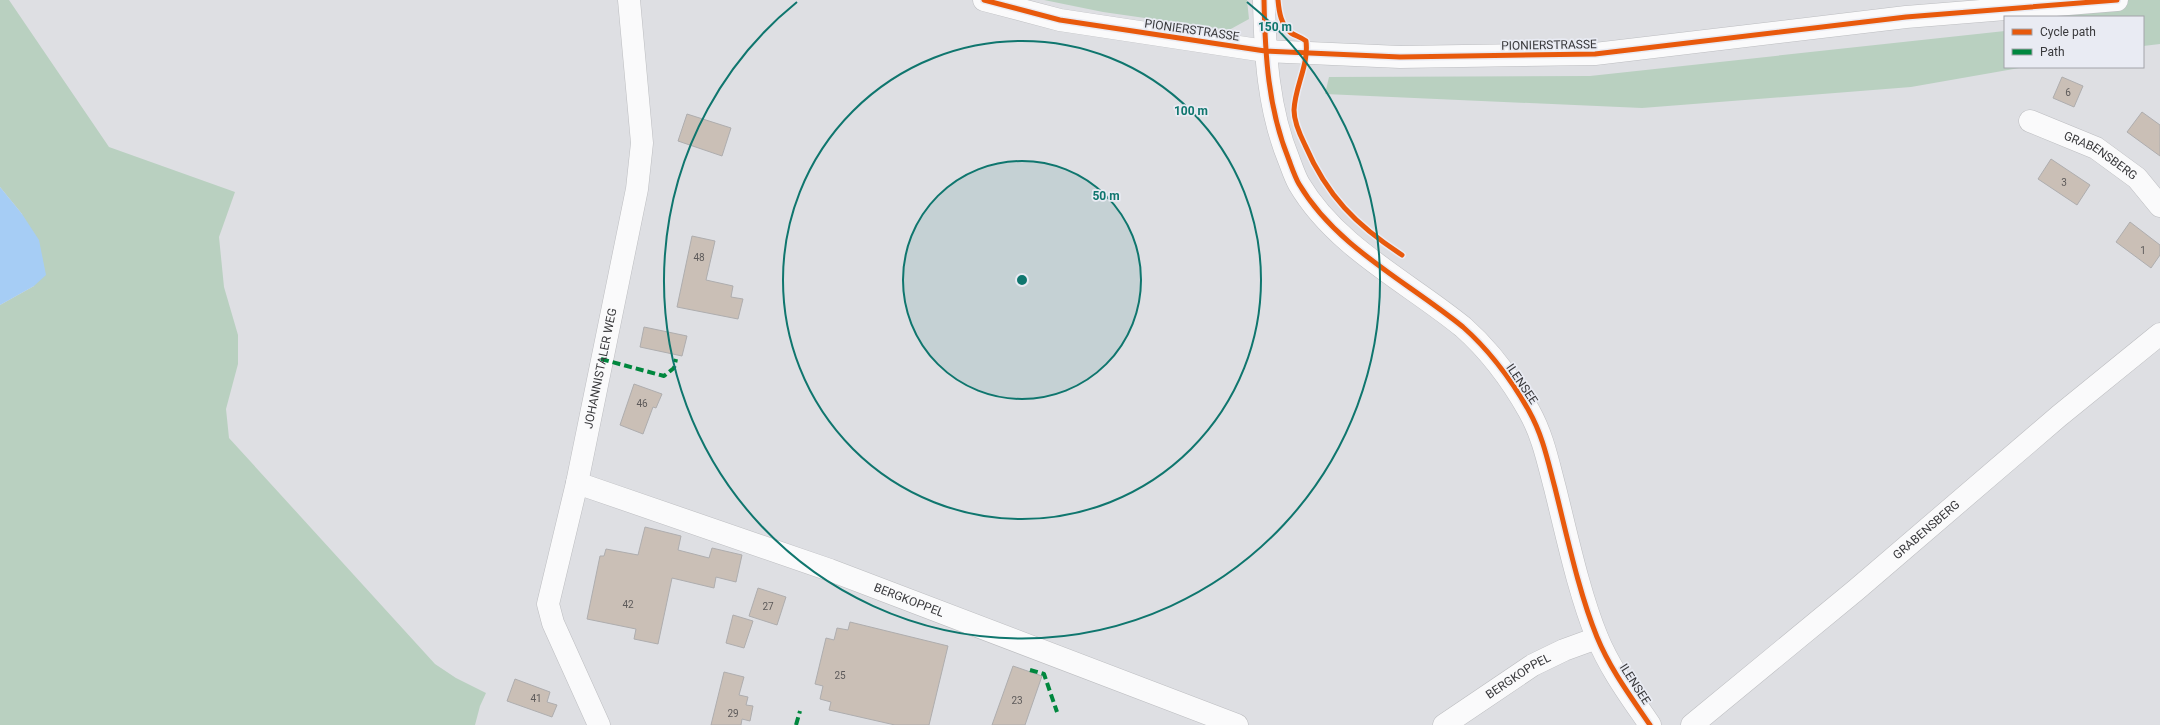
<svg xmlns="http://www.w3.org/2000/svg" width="2160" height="725" viewBox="0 0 2160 725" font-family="Roboto,sans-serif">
	<rect width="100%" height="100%" fill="#dedfe3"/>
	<!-- green -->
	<path fill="#b9d0c0" d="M0,0H9L109,147L235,192L219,237L224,287L238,335V364L226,409L229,438L435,664L456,678L486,693L480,706L475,725H0V305L34,286L22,214L0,187Z
		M1044,0H1247L1249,19L1229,30L1103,12Z
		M2010,0H2160V44L2143,46V17H2011Z
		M2005,31V67H2025L1911,87L1642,108L1325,94L1329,77L1590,76Z"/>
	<!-- water -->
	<path fill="#a6cdf5" d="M0,187L22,214L39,240L46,275L34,286L0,305Z"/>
	<!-- building -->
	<path fill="#cabfb6" stroke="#aeadae" d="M2062,77L2083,86L2074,107L2053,98Z
		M2142,112L2160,125V156L2127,132Z
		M687,114L731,128L722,156L678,141Z
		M2051,159L2090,185L2077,205L2038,179Z
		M2130,222L2160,245V255L2151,268L2116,242Z
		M692,236L715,241L706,280L733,286L731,297L743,299L738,319L677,307Z
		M644,327L687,336L682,356L640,347Z
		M634,384L662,394L656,408L653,407L643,434L620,425Z
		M645,527L681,536L678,550L709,558L712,548L742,555L736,582L716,577L714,588L672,578L658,644L634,639L636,629L587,619L600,556H604L606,549L638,555Z
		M758,588L786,597L777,625L749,616Z
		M733,615L753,621L744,648L726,643Z
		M850,622L948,646L929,725H895L829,710L831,702L820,699L823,686L815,684L826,638L834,640L837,628L848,630Z
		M1013,666L1042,676L1025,725H992Z
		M724,672L744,677L739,695L748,697L746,705L753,706L750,721L742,719L741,725H711Z
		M515,679L550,692L547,702L557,705L552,717L507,701Z"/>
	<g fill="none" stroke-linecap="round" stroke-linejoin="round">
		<defs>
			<g id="minor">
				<path d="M984,0L1060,20L1265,51L1400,57L1595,54L1906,17L2117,0"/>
				<path d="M1264,0C1265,54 1268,109 1289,160C1292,168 1295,177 1299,184C1336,247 1408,282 1463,327C1489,350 1512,381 1529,411C1543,436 1548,462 1555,488C1567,536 1579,593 1597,637C1610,669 1631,697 1650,725"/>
				<path id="s1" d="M2030,121L2096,148L2137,178L2160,206"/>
				<path id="s2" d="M577,483L830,570L1237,725"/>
				<path id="s3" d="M599,725L553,623L548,604L577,483L637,189L642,143L629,0"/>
				<path id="s4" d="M1444,725L1533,665L1564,650L1597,638"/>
				<path id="s5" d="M1692,725L1856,590L2059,416L2160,334"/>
			</g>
		</defs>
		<!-- minor casing -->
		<use href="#minor" stroke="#bcbdc0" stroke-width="23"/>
		<!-- minor -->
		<use href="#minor" stroke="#fafafb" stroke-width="22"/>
		<!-- quiet -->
		<path stroke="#00873e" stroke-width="4" stroke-dasharray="8 4" stroke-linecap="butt" d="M601,359L664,376L674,368L676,359
			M1030,670L1044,674L1057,712
			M796,725L800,711"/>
		<defs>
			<path id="cycleway" d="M984,0L1060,20L1265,51L1400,57L1595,54L1906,17L2117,0
				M1264,0C1265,54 1268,109 1289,160C1292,168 1295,177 1299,184C1336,247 1408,282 1463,327C1489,350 1512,381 1529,411C1543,436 1548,462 1555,488C1567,536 1579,593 1597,637C1610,669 1631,697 1650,725
				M1278,0C1279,12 1281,25 1291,33C1296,36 1301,37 1306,41C1309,65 1295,86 1294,110C1294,121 1300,135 1305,145C1327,196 1356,225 1402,255"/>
		</defs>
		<!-- cycleway casing -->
		<use href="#cycleway" stroke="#e9ebf3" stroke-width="8"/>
		<!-- cycleway -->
		<use href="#cycleway" stroke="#e8590c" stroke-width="5"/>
	</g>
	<!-- distance rings -->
	<circle cx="1022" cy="280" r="119" fill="#0f766e" fill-opacity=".12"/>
	<g fill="none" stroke="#0f766e" stroke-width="2">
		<circle cx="1022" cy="280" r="119"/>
		<circle cx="1022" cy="280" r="239"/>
		<path d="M1247 2A358 358 0 1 1 797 2"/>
	</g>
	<g text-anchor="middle" stroke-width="3.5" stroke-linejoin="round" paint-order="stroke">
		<!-- number labels -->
		<g font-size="10" fill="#5d5a5a">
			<text x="2068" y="96">6</text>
			<text x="2064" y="186">3</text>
			<text x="2143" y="254">1</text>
			<text x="699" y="261">48</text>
			<text x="642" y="407">46</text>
			<text x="628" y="608">42</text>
			<text x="768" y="610">27</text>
			<text x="840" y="679">25</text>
			<text x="536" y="702">41</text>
			<text x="1017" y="704">23</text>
			<text x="733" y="717">29</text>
		</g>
		<!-- street labels -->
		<g font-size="12" fill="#39393c" stroke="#e9ebf3">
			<text transform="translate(1192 30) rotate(8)" y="4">PIONIERSTRASSE</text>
			<text transform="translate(1549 45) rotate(-1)" y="4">PIONIERSTRASSE</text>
			<text dy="4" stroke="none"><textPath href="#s1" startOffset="79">GRABENSBERG</textPath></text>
			<text dy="4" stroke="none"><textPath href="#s3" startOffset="373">JOHANNISTALER WEG</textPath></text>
			<text transform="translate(1522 384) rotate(56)" y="4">ILENSEE</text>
			<text dy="4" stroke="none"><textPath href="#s5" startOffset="305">GRABENSBERG</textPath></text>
			<text dy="4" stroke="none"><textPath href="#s2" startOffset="352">BERGKOPPEL</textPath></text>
			<text dy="4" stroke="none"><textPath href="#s4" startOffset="89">BERGKOPPEL</textPath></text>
			<text transform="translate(1635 684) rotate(57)" y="4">ILENSEE</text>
		</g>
	</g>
	<circle cx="1022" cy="280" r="6" fill="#0f766e" stroke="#e9ebf3" stroke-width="2"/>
	<g font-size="12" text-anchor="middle" font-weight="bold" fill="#0f766e" stroke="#e9ebf3" stroke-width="3.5" stroke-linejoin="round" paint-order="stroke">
		<text x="1275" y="31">150 m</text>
		<text x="1191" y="115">100 m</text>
		<text x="1106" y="200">50 m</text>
	</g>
	<!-- legend -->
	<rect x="2004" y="16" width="140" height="52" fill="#e9ebf3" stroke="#a3a4aa"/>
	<rect x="2012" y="29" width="20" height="6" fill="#e8590c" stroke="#a3a4aa"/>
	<text x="2040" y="36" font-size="12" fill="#39393c">Cycle path</text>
	<rect x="2012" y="49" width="20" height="6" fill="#00873e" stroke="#a3a4aa"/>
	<text x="2040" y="56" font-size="12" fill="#39393c">Path</text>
</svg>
